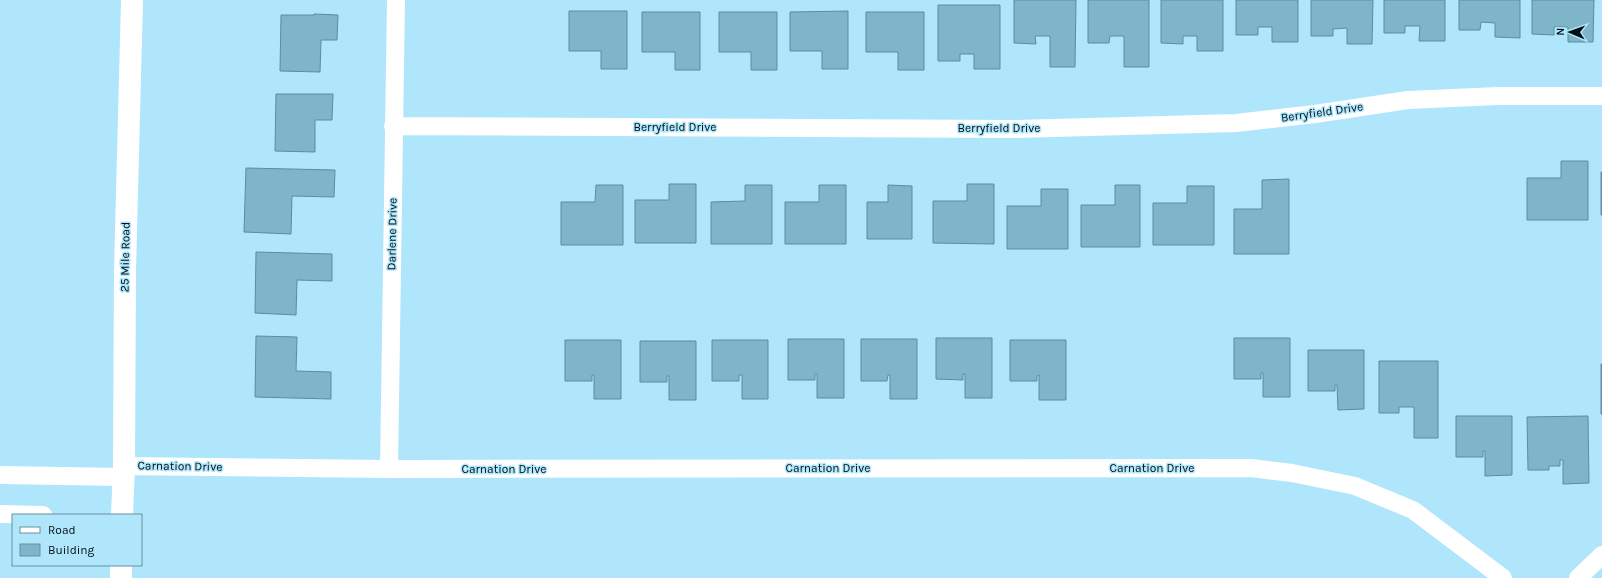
<svg xmlns="http://www.w3.org/2000/svg" width="1602" height="578" viewBox="0 0 1602 578" font-family="Karla,sans-serif">
	<rect width="100%" height="100%" fill="#afe6fb"/>
	<!-- building -->
	<path fill="#7fb5c8" stroke="#598da0" d="M1014,0H1076L1075,67H1050V36H1035L1036,44L1014,43Z
		M1088,0H1149V67H1124V36H1110L1109,43H1088Z
		M1161,0H1223V51H1197V36H1183V44L1161,43Z
		M1236,0H1298V42H1272V27H1258V35H1236Z
		M1311,0H1373L1372,44H1347V28L1333,29V36H1311Z
		M1384,0H1445V41H1419L1420,26H1405V33H1384Z
		M1459,0H1520V38L1495,37V23L1481,22L1480,30H1459Z
		M1532,0H1594L1593,42H1568V27H1554V35L1532,34Z
		M938,5H1000V69H974V54H960V61H938Z
		M569,11H627V69H601V51H569Z
		M848,11V69H822V51H790V12Z
		M642,12H700V70H675V52H642Z
		M719,12H777V70H751V52H719Z
		M866,12H924V70H898V52H866Z
		M314,14L338,15L337,40H321L320,72L280,71L281,15H314Z
		M276,94H333L332,120H315V152L275,151Z
		M1561,161H1588V220H1527V178H1561Z
		M246,168L335,170L334,197L292,196L291,234L244,232Z
		M1601,172H1602V215H1601Z
		M1289,179V254H1234V209H1262V180Z
		M669,184H696V243H635V200H669Z
		M967,184H994V244L933,243V201H967Z
		M596,185H623V245H561V202H595Z
		M745,185H772V244H711V202L745,201Z
		M819,185H846V244H785V202H819Z
		M888,185L912,186V239H867V202H888Z
		M1115,185H1140V247H1081V205H1115Z
		M1187,186H1214V245H1153V203H1187Z
		M1041,189H1068V249H1007V206H1041Z
		M256,252L332,254V281L297,280L296,315L255,313Z
		M256,336L297,337L296,371L331,372V399L255,397Z
		M936,338H992V398H965V374H963V380L936,379Z
		M1234,338H1290V397H1263V373H1261V379H1234Z
		M788,339H844V398H817V374H815V380H788Z
		M861,339H917V399H890V375H888L887,381H861Z
		M565,340H621V399H594V375H592V381H565Z
		M712,340H768V399H742V375H739V381H712Z
		M1010,340H1066V400H1039V375L1037,376V381H1010Z
		M640,341H696V400H669V376H667V382H640Z
		M1308,350H1364V409L1338,410L1337,385H1335V391H1308Z
		M1379,361H1438V438H1414V407H1399V413H1379Z
		M1601,364H1602V414H1601Z
		M1456,416H1512V475L1485,476V451H1483V457H1456Z
		M1588,416L1589,483L1563,484V460H1560V466H1549V470H1528L1527,417Z"/>
	<g fill="none" stroke-linecap="round" stroke-linejoin="round">
		<!-- street -->
		<path stroke="#fff" stroke-width="18" d="M393,126L1015,129L1236,123L1315,114L1408,100L1498,96H1602
			M124,466L389,469L1251,468L1292,473L1355,486L1413,510L1503,578
			M389,469L396,0
			M0,475L123,477
			M0,514L43,515
			M1578,578L1602,555"/>
		<!-- secondary -->
		<path stroke="#fff" stroke-width="22" d="M122,515L124,466L125,270L132,0
			M121,578V565"/>
	</g>
	<g text-anchor="middle" stroke-width="3" stroke-linejoin="round" paint-order="stroke">
		<!-- street labels -->
		<g font-size="12" fill="#000e15" stroke="#afe6fb">
			<text transform="translate(1322 112) rotate(-8)" y="4">Berryfield Drive</text>
			<text x="675" y="131">Berryfield Drive</text>
			<text x="999" y="132">Berryfield Drive</text>
			<text transform="translate(392 234) rotate(-89)" y="4">Darlene Drive</text>
			<text transform="translate(125 257) rotate(-89)" y="4">25 Mile Road</text>
			<text transform="translate(180 466) rotate(1)" y="4">Carnation Drive</text>
			<text x="828" y="472">Carnation Drive</text>
			<text x="1152" y="472">Carnation Drive</text>
			<text x="504" y="473">Carnation Drive</text>
		</g>
	</g>
	<!-- legend -->
	<rect x="12" y="514" width="130" height="52" fill="#afe6fb" stroke="#69909f"/>
	<rect x="20" y="527" width="20" height="6" fill="#ffffff" stroke="#69909f"/>
	<text x="48" y="534" font-size="12" fill="#000e15">Road</text>
	<rect x="20" y="544" width="20" height="12" fill="#7fb5c8" stroke="#69909f"/>
	<text x="48" y="554" font-size="12" fill="#000e15">Building</text>
	<!-- north arrow -->
	<g transform="translate(1570 32) rotate(272)" stroke="#afe6fb" stroke-width="3" paint-order="stroke">
	<path d="M0-3L7 15L0 10L-7 15Z" fill="#000e15"/>
	<text y="-6" font-size="11" font-weight="bold" text-anchor="middle" fill="#000e15">N</text>
	</g>
</svg>
